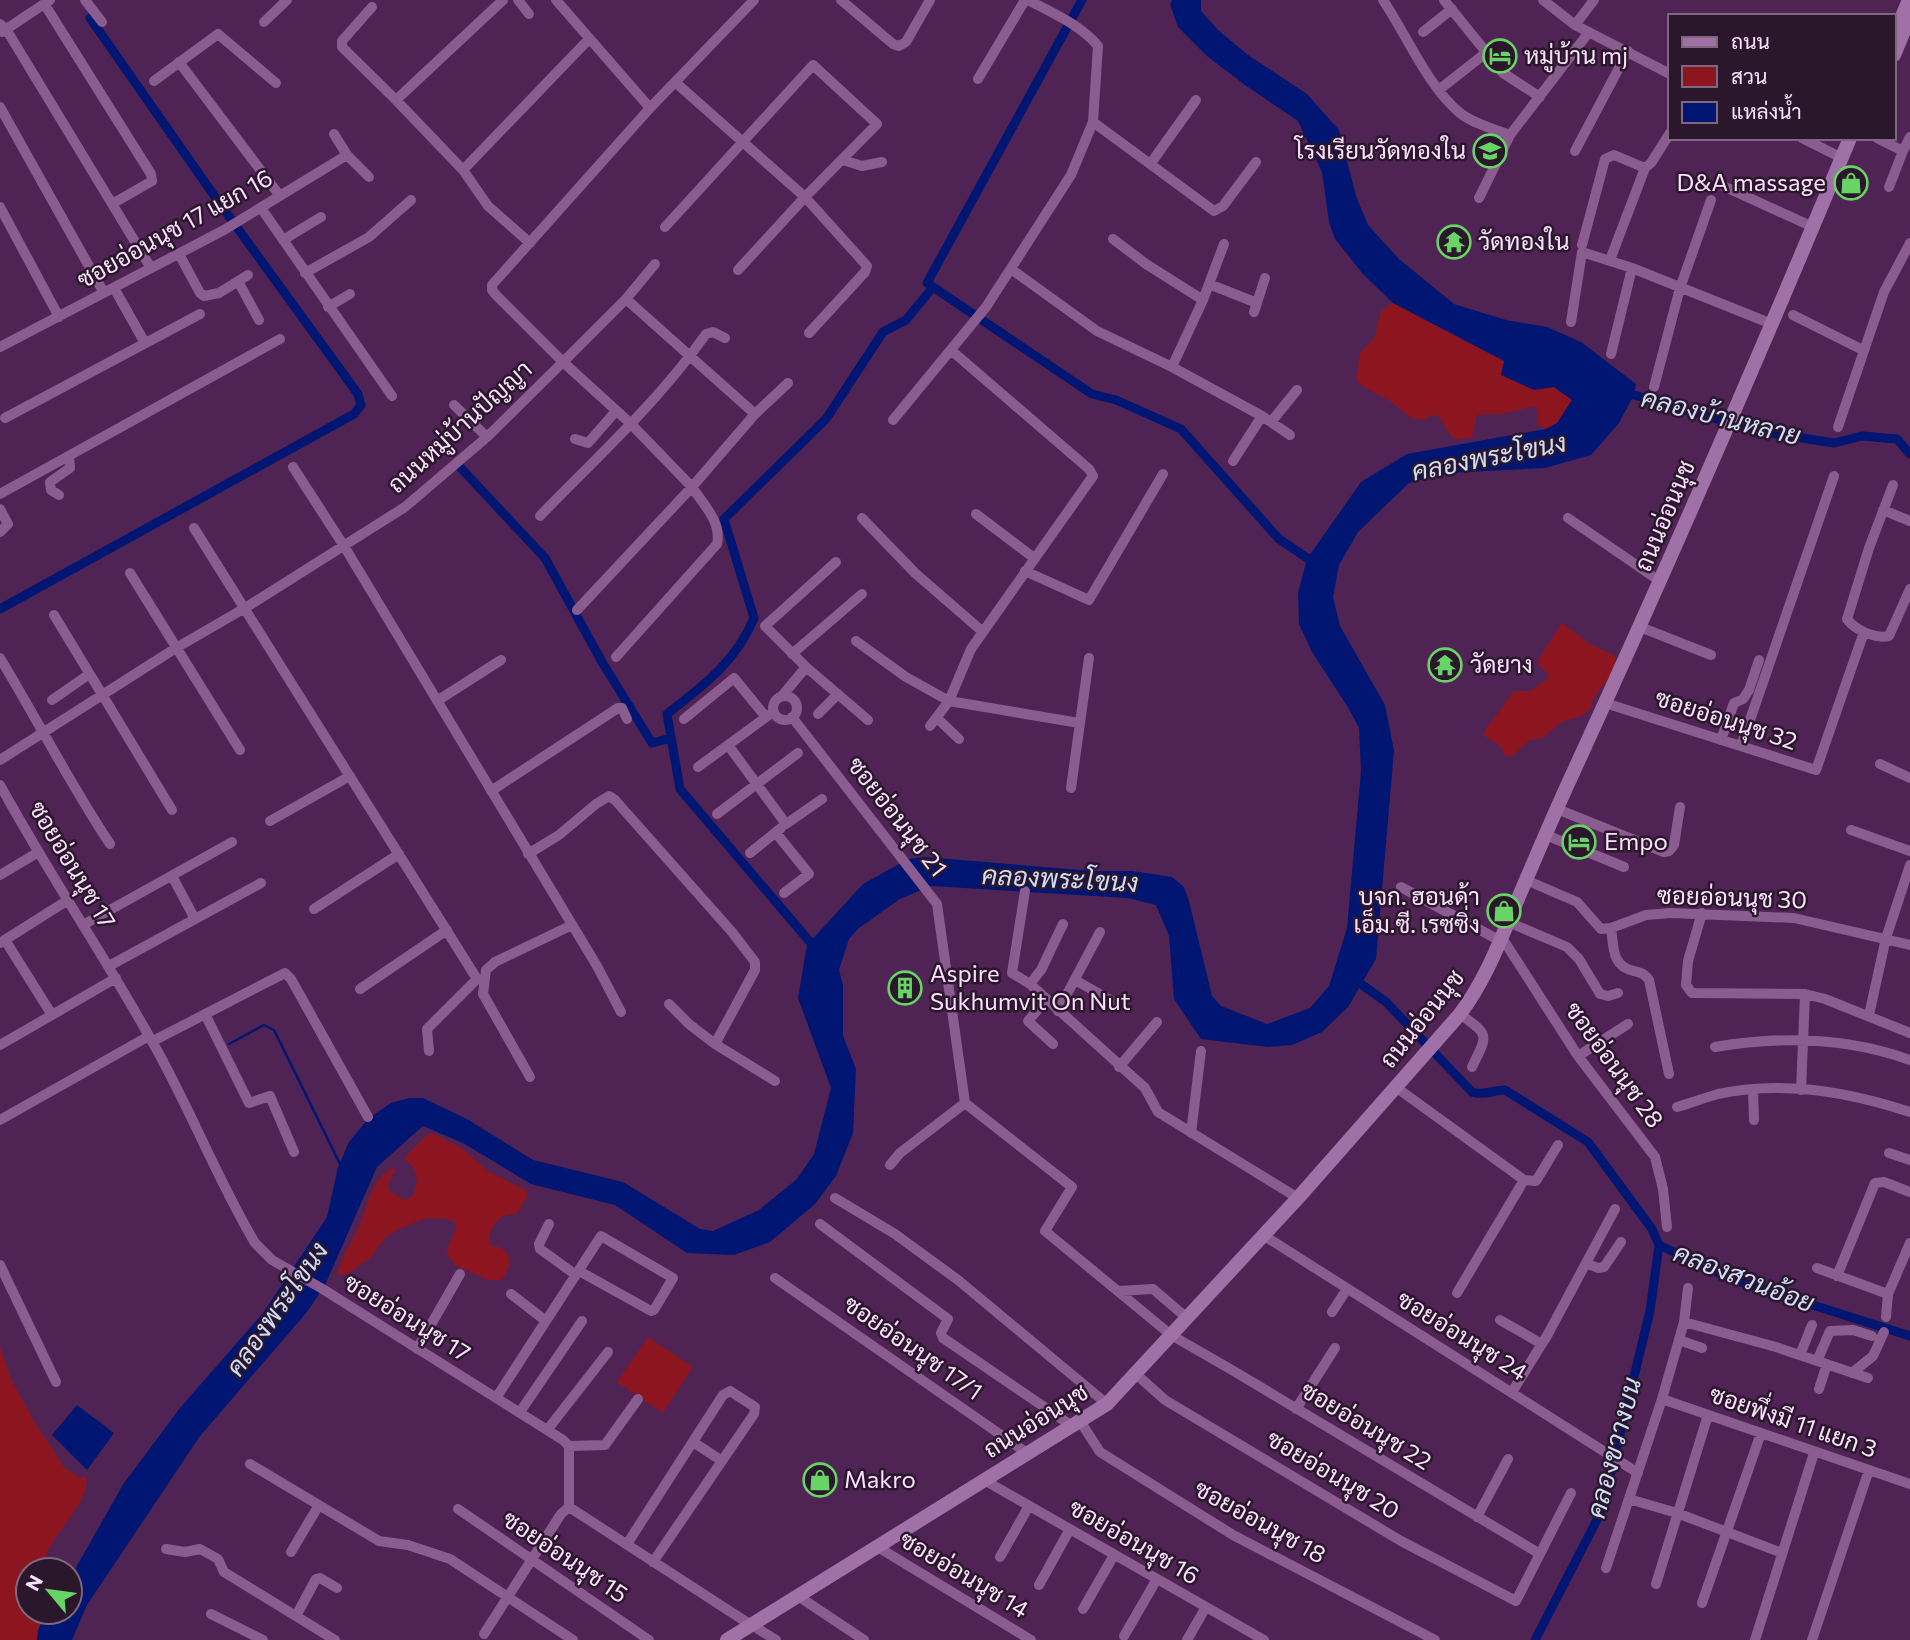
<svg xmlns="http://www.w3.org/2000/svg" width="1910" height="1640" viewBox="0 0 1910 1640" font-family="Commissioner,Sarabun,sans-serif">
	<rect width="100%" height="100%" fill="#4f2454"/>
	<!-- green -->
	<path fill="#8d1520" d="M1393,303L1504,361L1501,374L1534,390L1553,387L1572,400L1557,423L1546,429L1537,424V408L1534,406L1502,414L1477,415L1472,437L1459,440L1451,436L1438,416L1432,415L1424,420L1411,418L1390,401L1362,386L1356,379L1360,353L1374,338L1381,311Z
		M1562,623L1588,643L1615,656C1620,676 1593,690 1591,708L1581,716L1562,722L1542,738L1530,740L1513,755L1506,757L1500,746L1483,735L1486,729L1514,691H1530L1547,679V673L1538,664L1539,658Z
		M432,1133L463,1149L489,1172L526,1190L528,1196L517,1213L501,1217C494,1223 486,1236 491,1246C512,1246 514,1266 501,1280H488L455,1265L446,1252L456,1229L455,1222L446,1219L427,1218L399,1229L385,1238L370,1258L347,1274L337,1275C342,1256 352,1242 360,1224C369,1203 371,1179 393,1168L396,1170L389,1180L388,1189L402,1199L411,1198C421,1182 417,1168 404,1158L426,1136Z
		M648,1337L693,1367L663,1413L617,1382Z
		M0,1346L10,1377L35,1423L64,1467L80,1478L86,1476C93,1504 42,1539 43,1570H28V1612H47L38,1630L37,1640H0Z"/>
	<!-- water -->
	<path fill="#001672" d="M1172,0H1201V11L1218,30L1248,55L1307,94L1339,130L1356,196L1368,225L1399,259L1454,304L1506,320L1547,327L1581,342L1636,384L1634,395L1619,423L1591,455L1545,468L1446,473L1409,483L1358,532L1339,565L1333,597L1340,626L1385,705L1394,751L1376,959L1348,1007L1322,1032L1292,1045L1268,1047L1201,1039L1174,999L1169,936L1156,905L1128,898L931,886L900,899L859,928L849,939L839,970L843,985V1036L856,1069L853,1133L836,1176L815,1204L770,1242L734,1255L687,1253L615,1205L531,1184L463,1143L423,1126L377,1167L325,1285L307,1312L200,1436L87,1605L72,1640H37L38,1630L47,1612H70V1578L124,1483L180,1408L263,1313L327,1217L338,1167L349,1142L368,1119L391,1103L410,1098H423L467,1119L533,1160L623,1182L700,1229L713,1231L759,1210L797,1179L814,1154L831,1088L798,998L807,945L863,884L908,859L925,857L1092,871H1132L1172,877L1184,887L1189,901L1212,996L1221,1006L1267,1024L1310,1008L1329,986L1347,928L1361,771L1359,728L1349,709L1312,652L1299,624L1298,593L1307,559L1361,482L1407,454L1546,429L1557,423L1572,400L1554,387L1534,390L1501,375L1504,361L1393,303L1363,274L1335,239L1329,222L1322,172L1298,121L1245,85L1207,56L1178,27L1170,4Z
		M77,1405L114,1433L87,1470L52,1435Z"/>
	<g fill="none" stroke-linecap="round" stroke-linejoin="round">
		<!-- stream -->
		<path stroke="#001672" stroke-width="2.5" d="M229,1044L264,1025L274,1030L340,1164"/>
		<!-- canal -->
		<path stroke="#001672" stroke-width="9" d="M1082,0L927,283L1092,394L1116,400L1181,429L1279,539L1316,564
			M1625,394L1634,395L1758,431L1834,443L1862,436L1897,439L1910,454
			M459,466L545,558L602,662L652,743L671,738
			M0,609L354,414L361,405L358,394L220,204L90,18
			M816,949L680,789L667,714C703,686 736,662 754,618L724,519L826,419L883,332L906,320L933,287
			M1354,979L1386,1002L1472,1092C1483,1096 1493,1090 1505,1090L1588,1142L1652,1229L1659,1245L1734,1280L1910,1336
			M1535,1640L1601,1512L1650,1311L1659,1245"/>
		<!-- minor -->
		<path stroke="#8b5c90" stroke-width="10" d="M85,0L102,22
			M518,0L529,14
			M556,0L650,108
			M841,0L893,44L899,46L906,42L930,0
			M1383,0C1406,34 1428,87 1460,113C1474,124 1494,129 1510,135L1589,32
			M1444,0L1503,73L1540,97
			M1543,0L1575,25L1670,74
			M45,5L151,174L152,181L112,204
			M372,7L342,41V47L396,100L463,170L488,206L530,243
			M264,22L287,0
			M0,24L6,29L151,268
			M1575,25L1594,0
			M2,32L50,0
			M1423,32L1452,9
			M179,62L280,196
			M978,79L1025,0
			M154,81L218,34L276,83
			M675,82L805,197L867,266L865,272L809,333
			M1440,89L1487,52
			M396,100L503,0
			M0,107L104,293
			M1093,122L1214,211L1223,206L1256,162
			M1802,138L1842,158
			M1877,138L1903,151L1889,187
			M1575,151L1628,51
			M1903,151L1910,137
			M347,155L369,177
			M843,160L862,166L882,162
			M1151,163L1196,100
			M1645,168L1651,163L1670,133
			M463,170L589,39
			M1721,185L1813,227
			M1479,198L1510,135
			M0,207L59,317
			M261,208L392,396
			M665,227L813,65L877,124L805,197L738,270
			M1113,239L1146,264L1203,300
			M283,240L321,217
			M1582,245L1605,159L1614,155L1645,168L1610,260
			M179,254L200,293L204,296L219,293L248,275
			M1011,269L1097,331L1172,367L1262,416L1290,435
			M305,273L369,237L411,200
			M238,281L259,320
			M1209,284L1257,303
			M114,288L145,343
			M626,299L755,414
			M328,307L350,294
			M1254,312L1265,278
			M1793,315L1863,350
			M1571,322L1582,252L1632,268L1772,324
			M0,347L224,230L347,155L334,134
			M1611,354L1632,268
			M1172,367L1203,300L1224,244
			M1654,387L1680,288L1711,200
			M454,405L487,437
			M5,418L200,314
			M893,420L986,307L1071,175L1093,122L1098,46C1081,25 1051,12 1028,0
			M1271,422L1297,390
			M1838,427L1884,292L1910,243
			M575,439L588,443L616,411
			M1233,461L1262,416
			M293,467L344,546L597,966L621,1012
			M1893,485L1869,548L1847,619C1855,630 1875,639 1889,636L1910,589
			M0,494L280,339
			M59,495L51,490L50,482L70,468L69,457
			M0,509L8,524L0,532
			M1883,510L1910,521
			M976,514L1034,558
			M540,516C596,458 659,401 706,334L713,332L725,338
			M862,518L915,573L983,632
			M1568,518L1661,582
			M194,528L477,979L427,1029L429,1051
			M1025,571L1089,600L1163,474
			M130,573L240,750
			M577,610L692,487L630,423L563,362L626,299L655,264
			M54,615L172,810
			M1640,627L1711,655
			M856,641L906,677L949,701L1079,723
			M792,654L862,594
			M616,657L717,544C722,522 703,504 692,487L755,414L788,383
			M0,658C37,719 70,784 110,844
			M806,667L868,720
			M782,696L806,667L765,626L836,562
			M773 708a12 12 0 1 1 24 0a12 12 0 1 1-24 0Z
			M52,700L88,675
			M437,701L501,660
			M1605,703L1816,770L1864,632
			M818,714L838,694
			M792,717L937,904L965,1103L1072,1187L1045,1231L1171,1335L1232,1370L1540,1554
			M937,718L959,739
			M684,719L734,678L766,717
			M930,726L949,701L971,649L1093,476L1089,469L952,351
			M1721,740L1734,703L1743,699L1749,690L1759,660
			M728,745L786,824L822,799
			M1741,746L1834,476
			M0,760L176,648L245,608L405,507L487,437L563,362L497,296L492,290V285L650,108L754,0
			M1880,764L1910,778
			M698,767L773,712
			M0,785C48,873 104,955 153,1043C190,1108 217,1179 255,1243L272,1260L321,1288L563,1440L569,1446V1507L751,1625
			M1071,788L1089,658
			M491,791L618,708H622L627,719
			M1557,809L1664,852L1669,851L1674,845L1680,807
			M717,814L798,753
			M270,821L350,776
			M1851,830L1910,851
			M776,833L809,874L784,893
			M1546,835L1624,867
			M750,853L781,828
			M528,854L559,835L596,804L609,796L615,800L732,932L755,962V970L715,1044L775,1081
			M0,875L37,853
			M172,876L195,919
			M1526,880L1577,902L1601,929L1611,928L1646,915L1671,913L1794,918L1910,945
			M1401,887L1506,944L1578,1056L1655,1157L1663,1189L1667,1227
			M1025,891L1012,973L1030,984L1145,1088L1158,1112L1298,1198
			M314,909L399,854
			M1702,913L1688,961L1686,985L1692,993L1805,994L1825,999L1910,1033
			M1508,922L1567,947L1579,959L1600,994L1608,996L1618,993
			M83,925L232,842
			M1611,928C1614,947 1611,966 1634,971C1641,973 1644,973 1649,980L1669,1074
			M5,940L52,1015
			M0,943L68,900
			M109,966L261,883
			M1075,980L1112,1001
			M1030,984L1041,970L1063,924
			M360,989L447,930
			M1046,1000L1028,1021L1053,1044
			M669,1004L689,1024L715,1044
			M1058,1011L1100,932
			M205,1014L249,1103L270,1096L294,1152
			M1460,1014C1490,1036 1488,1034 1472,1067
			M1869,1015L1886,938L1910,865
			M153,1041L285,973L291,979L368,1117
			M0,1045L116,978
			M1715,1047C1780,1036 1847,1037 1910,1060
			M1578,1056L1628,1024
			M1119,1067L1157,1022
			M530,1077L483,994L486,970L495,962L572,925
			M1397,1088L1524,1180L1536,1181L1558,1145
			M1753,1090L1754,1120
			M1801,1090L1805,994
			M1677,1107C1691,1103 1704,1098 1718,1094C1782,1080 1850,1092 1910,1112
			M0,1120L149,1036
			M1191,1133L1201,1051
			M1889,1153L1910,1160
			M890,1165L900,1153L965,1103
			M835,1198L895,1234L958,1280L1107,1404
			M549,1224L539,1244L540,1249L576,1275
			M820,1224L948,1319L941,1333L943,1338L1072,1426
			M1263,1235L1638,1473
			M1586,1263L1598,1268L1604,1267L1621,1242
			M0,1265L56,1382
			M1817,1268L1888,1294L1910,1243
			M1837,1276L1875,1183L1884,1182L1910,1192
			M775,1278L1027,1453
			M1118,1291L1153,1289L1187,1318
			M1457,1293L1524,1180
			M511,1294L546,1321
			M1332,1312L1347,1289
			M1886,1317L1888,1294
			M1500,1320L1542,1344
			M1684,1322L1776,1347L1868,1378
			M1679,1340L1702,1348
			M417,1349L460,1274
			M1800,1355L1812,1325
			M1817,1361L1830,1331L1853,1330L1872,1336
			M1852,1373L1873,1356L1884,1332
			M1136,1374L1165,1400L1401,1541L1516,1601L1571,1493
			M1819,1389L1827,1364
			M1512,1392L1548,1334L1615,1209
			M496,1398L601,1236L673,1278L654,1310L651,1311L579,1271
			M1662,1399L1910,1484
			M1296,1409L1335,1348
			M520,1412L582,1321
			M1080,1421L1100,1452L1233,1535L1435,1640
			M548,1429L608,1352
			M693,1442L722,1461
			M569,1446L605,1445L638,1399
			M250,1464L379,1541L408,1545L450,1559L573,1640
			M984,1480L1264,1640
			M1629,1499L1677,1513L1782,1553
			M458,1509L649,1640
			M1477,1517L1508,1459
			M627,1544L723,1395L730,1391L755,1407L754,1414L653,1562
			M876,1546L1031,1640
			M166,1549L185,1552L200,1549L218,1559L224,1572L335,1640
			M291,1552L319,1505
			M1000,1557L1029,1506
			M1606,1568L1662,1399L1684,1322L1688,1288
			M1656,1584L1708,1415
			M1039,1585L1070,1529
			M804,1600L864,1640
			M1702,1603L1761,1433
			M1083,1609L1114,1555
			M211,1614L263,1640
			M296,1616L316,1579L320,1578L337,1588
			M758,1629L776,1640
			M484,1634L561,1514L569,1507
			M1124,1636L1157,1579
			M1187,1640L1206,1607
			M1755,1640L1814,1453
			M1812,1640L1869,1470"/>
		<!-- major -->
		<path stroke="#a071a6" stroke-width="14" d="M1898,26L1909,0
			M1894,55L1910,17
			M727,1640L1107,1404L1298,1198L1460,1014C1486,979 1500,941 1517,901C1535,859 1553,816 1572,775C1669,564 1761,352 1850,138"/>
	</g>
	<!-- icons -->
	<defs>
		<symbol id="hotel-ring" viewBox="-11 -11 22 22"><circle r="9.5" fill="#2a172c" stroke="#68d465" stroke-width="1.5"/><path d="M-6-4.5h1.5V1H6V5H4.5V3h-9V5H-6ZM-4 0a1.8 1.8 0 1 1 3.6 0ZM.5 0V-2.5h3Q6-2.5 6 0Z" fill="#68d465"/></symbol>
		<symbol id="school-ring" viewBox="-11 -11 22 22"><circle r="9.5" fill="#2a172c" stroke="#68d465" stroke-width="1.5"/><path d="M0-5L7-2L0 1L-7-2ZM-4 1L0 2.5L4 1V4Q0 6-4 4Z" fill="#68d465"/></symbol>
		<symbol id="shop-ring" viewBox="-11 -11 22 22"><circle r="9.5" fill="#2a172c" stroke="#68d465" stroke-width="1.5"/><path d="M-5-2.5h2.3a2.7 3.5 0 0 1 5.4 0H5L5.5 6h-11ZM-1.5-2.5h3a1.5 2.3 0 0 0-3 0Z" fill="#68d465"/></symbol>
		<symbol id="temple-ring" viewBox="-11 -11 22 22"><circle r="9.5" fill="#2a172c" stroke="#68d465" stroke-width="1.5"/><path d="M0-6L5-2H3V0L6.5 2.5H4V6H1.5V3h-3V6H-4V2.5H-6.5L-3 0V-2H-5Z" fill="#68d465"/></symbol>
		<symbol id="building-ring" viewBox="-11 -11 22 22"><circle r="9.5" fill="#2a172c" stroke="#68d465" stroke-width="1.5"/><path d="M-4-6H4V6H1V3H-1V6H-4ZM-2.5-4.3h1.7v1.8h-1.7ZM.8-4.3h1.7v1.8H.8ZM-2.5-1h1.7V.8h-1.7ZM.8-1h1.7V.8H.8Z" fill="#68d465"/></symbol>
	</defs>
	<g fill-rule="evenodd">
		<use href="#hotel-ring" x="1481" y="37" width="38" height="38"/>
		<use href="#school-ring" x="1471" y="132" width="38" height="38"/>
		<use href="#shop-ring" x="1832" y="164" width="38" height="38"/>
		<use href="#temple-ring" x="1435" y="223" width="38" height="38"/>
		<use href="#temple-ring" x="1426" y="646" width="38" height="38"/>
		<use href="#hotel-ring" x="1560" y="823" width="38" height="38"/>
		<use href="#shop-ring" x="1485" y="892" width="38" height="38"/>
		<use href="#building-ring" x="886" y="969" width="38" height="38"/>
		<use href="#shop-ring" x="801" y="1461" width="38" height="38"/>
	</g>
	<g text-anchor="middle" stroke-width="5" stroke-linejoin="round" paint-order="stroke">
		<!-- poi labels -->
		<g font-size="24" fill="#fbe1fe" stroke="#2a172c" text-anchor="start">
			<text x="1524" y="64">หมู่บ้าน mj</text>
			<text x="1466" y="159" text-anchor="end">โรงเรียนวัดทองใน</text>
			<text x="1826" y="191" text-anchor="end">D&amp;A massage</text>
			<text x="1478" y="250">วัดทองใน</text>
			<text x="1470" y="673">วัดยาง</text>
			<text x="1604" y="850">Empo</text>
			<text x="1480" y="905" text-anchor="end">บจก. ฮอนด้า<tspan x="1480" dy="28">เอ็ม.ซี. เรซซิ่ง</tspan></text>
			<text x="930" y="982">Aspire<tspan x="930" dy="28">Sukhumvit On Nut</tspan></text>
			<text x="844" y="1488">Makro</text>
		</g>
		<!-- street labels -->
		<g font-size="24" fill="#fbe1fe" stroke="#2a172c">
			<text transform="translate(175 229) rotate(-29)" y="8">ซอยอ่อนนุช 17 แยก 16</text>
			<text transform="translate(460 427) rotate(-42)" y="8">ถนนหมู่บ้านปัญญา</text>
			<text transform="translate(1665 516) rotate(-67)" y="8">ถนนอ่อนนุช</text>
			<text transform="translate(1726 720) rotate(18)" y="8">ซอยอ่อนนุช 32</text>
			<text transform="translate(897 817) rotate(52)" y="8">ซอยอ่อนนุช 21</text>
			<text transform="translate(72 865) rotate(59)" y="8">ซอยอ่อนนุช 17</text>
			<text transform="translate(1732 898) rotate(2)" y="8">ซอยอ่อนนุช 30</text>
			<text transform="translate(1422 1019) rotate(-51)" y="8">ถนนอ่อนนุช</text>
			<text transform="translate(1614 1065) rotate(54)" y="8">ซอยอ่อนนุช 28</text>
			<text transform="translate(407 1318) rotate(32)" y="8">ซอยอ่อนนุช 17</text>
			<text transform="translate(1462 1336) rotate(32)" y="8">ซอยอ่อนนุช 24</text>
			<text transform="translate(913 1348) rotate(35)" y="8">ซอยอ่อนนุช 17/1</text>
			<text transform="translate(1036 1421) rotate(-32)" y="8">ถนนอ่อนนุช</text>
			<text transform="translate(1793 1422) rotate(19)" y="8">ซอยพึ่งมี 11 แยก 3</text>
			<text transform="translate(1366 1426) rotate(31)" y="8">ซอยอ่อนนุช 22</text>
			<text transform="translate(1333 1475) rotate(31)" y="8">ซอยอ่อนนุช 20</text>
			<text transform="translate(1260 1522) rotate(29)" y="8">ซอยอ่อนนุช 18</text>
			<text transform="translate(1134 1542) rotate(30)" y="8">ซอยอ่อนนุช 16</text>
			<text transform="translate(565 1557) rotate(34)" y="8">ซอยอ่อนนุช 15</text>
			<text transform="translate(964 1575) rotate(31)" y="8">ซอยอ่อนนุช 14</text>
		</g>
		<!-- water labels -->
		<g font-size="26" font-style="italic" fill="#cfddf6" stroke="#2a172c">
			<text transform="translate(1721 417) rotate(14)" y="9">คลองบ้านหลาย</text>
			<text transform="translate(1489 457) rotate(-11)" y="9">คลองพระโขนง</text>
			<text transform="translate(1060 879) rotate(3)" y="9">คลองพระโขนง</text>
			<text transform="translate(1744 1278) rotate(21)" y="9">คลองสวนอ้อย</text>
			<text transform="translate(277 1309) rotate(-55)" y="9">คลองพระโขนง</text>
			<text transform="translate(1614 1448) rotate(-75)" y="9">คลองขวางบน</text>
		</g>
	</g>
	<!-- legend -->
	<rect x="1668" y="14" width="228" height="126" fill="#2a172c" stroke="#7e6880" stroke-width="2"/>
	<rect x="1682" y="37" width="35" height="10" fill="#a071a6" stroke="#7e6880" stroke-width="2"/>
	<text x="1731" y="49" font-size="21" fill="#fbe1fe">ถนน</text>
	<rect x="1682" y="66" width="35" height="21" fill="#8d1520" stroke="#7e6880" stroke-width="2"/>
	<text x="1731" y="84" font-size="21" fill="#fbe1fe">สวน</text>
	<rect x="1682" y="102" width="35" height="21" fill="#001672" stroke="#7e6880" stroke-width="2"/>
	<text x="1731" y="119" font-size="21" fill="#fbe1fe">แหล่งน้ำ</text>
	<!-- north arrow -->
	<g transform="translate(49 1591) rotate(299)"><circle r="33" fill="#2a172c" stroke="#7e6880" stroke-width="2"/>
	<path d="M0-5L12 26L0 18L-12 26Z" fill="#68d465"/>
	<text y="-10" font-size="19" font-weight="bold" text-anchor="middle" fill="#fbe1fe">N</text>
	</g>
</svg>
